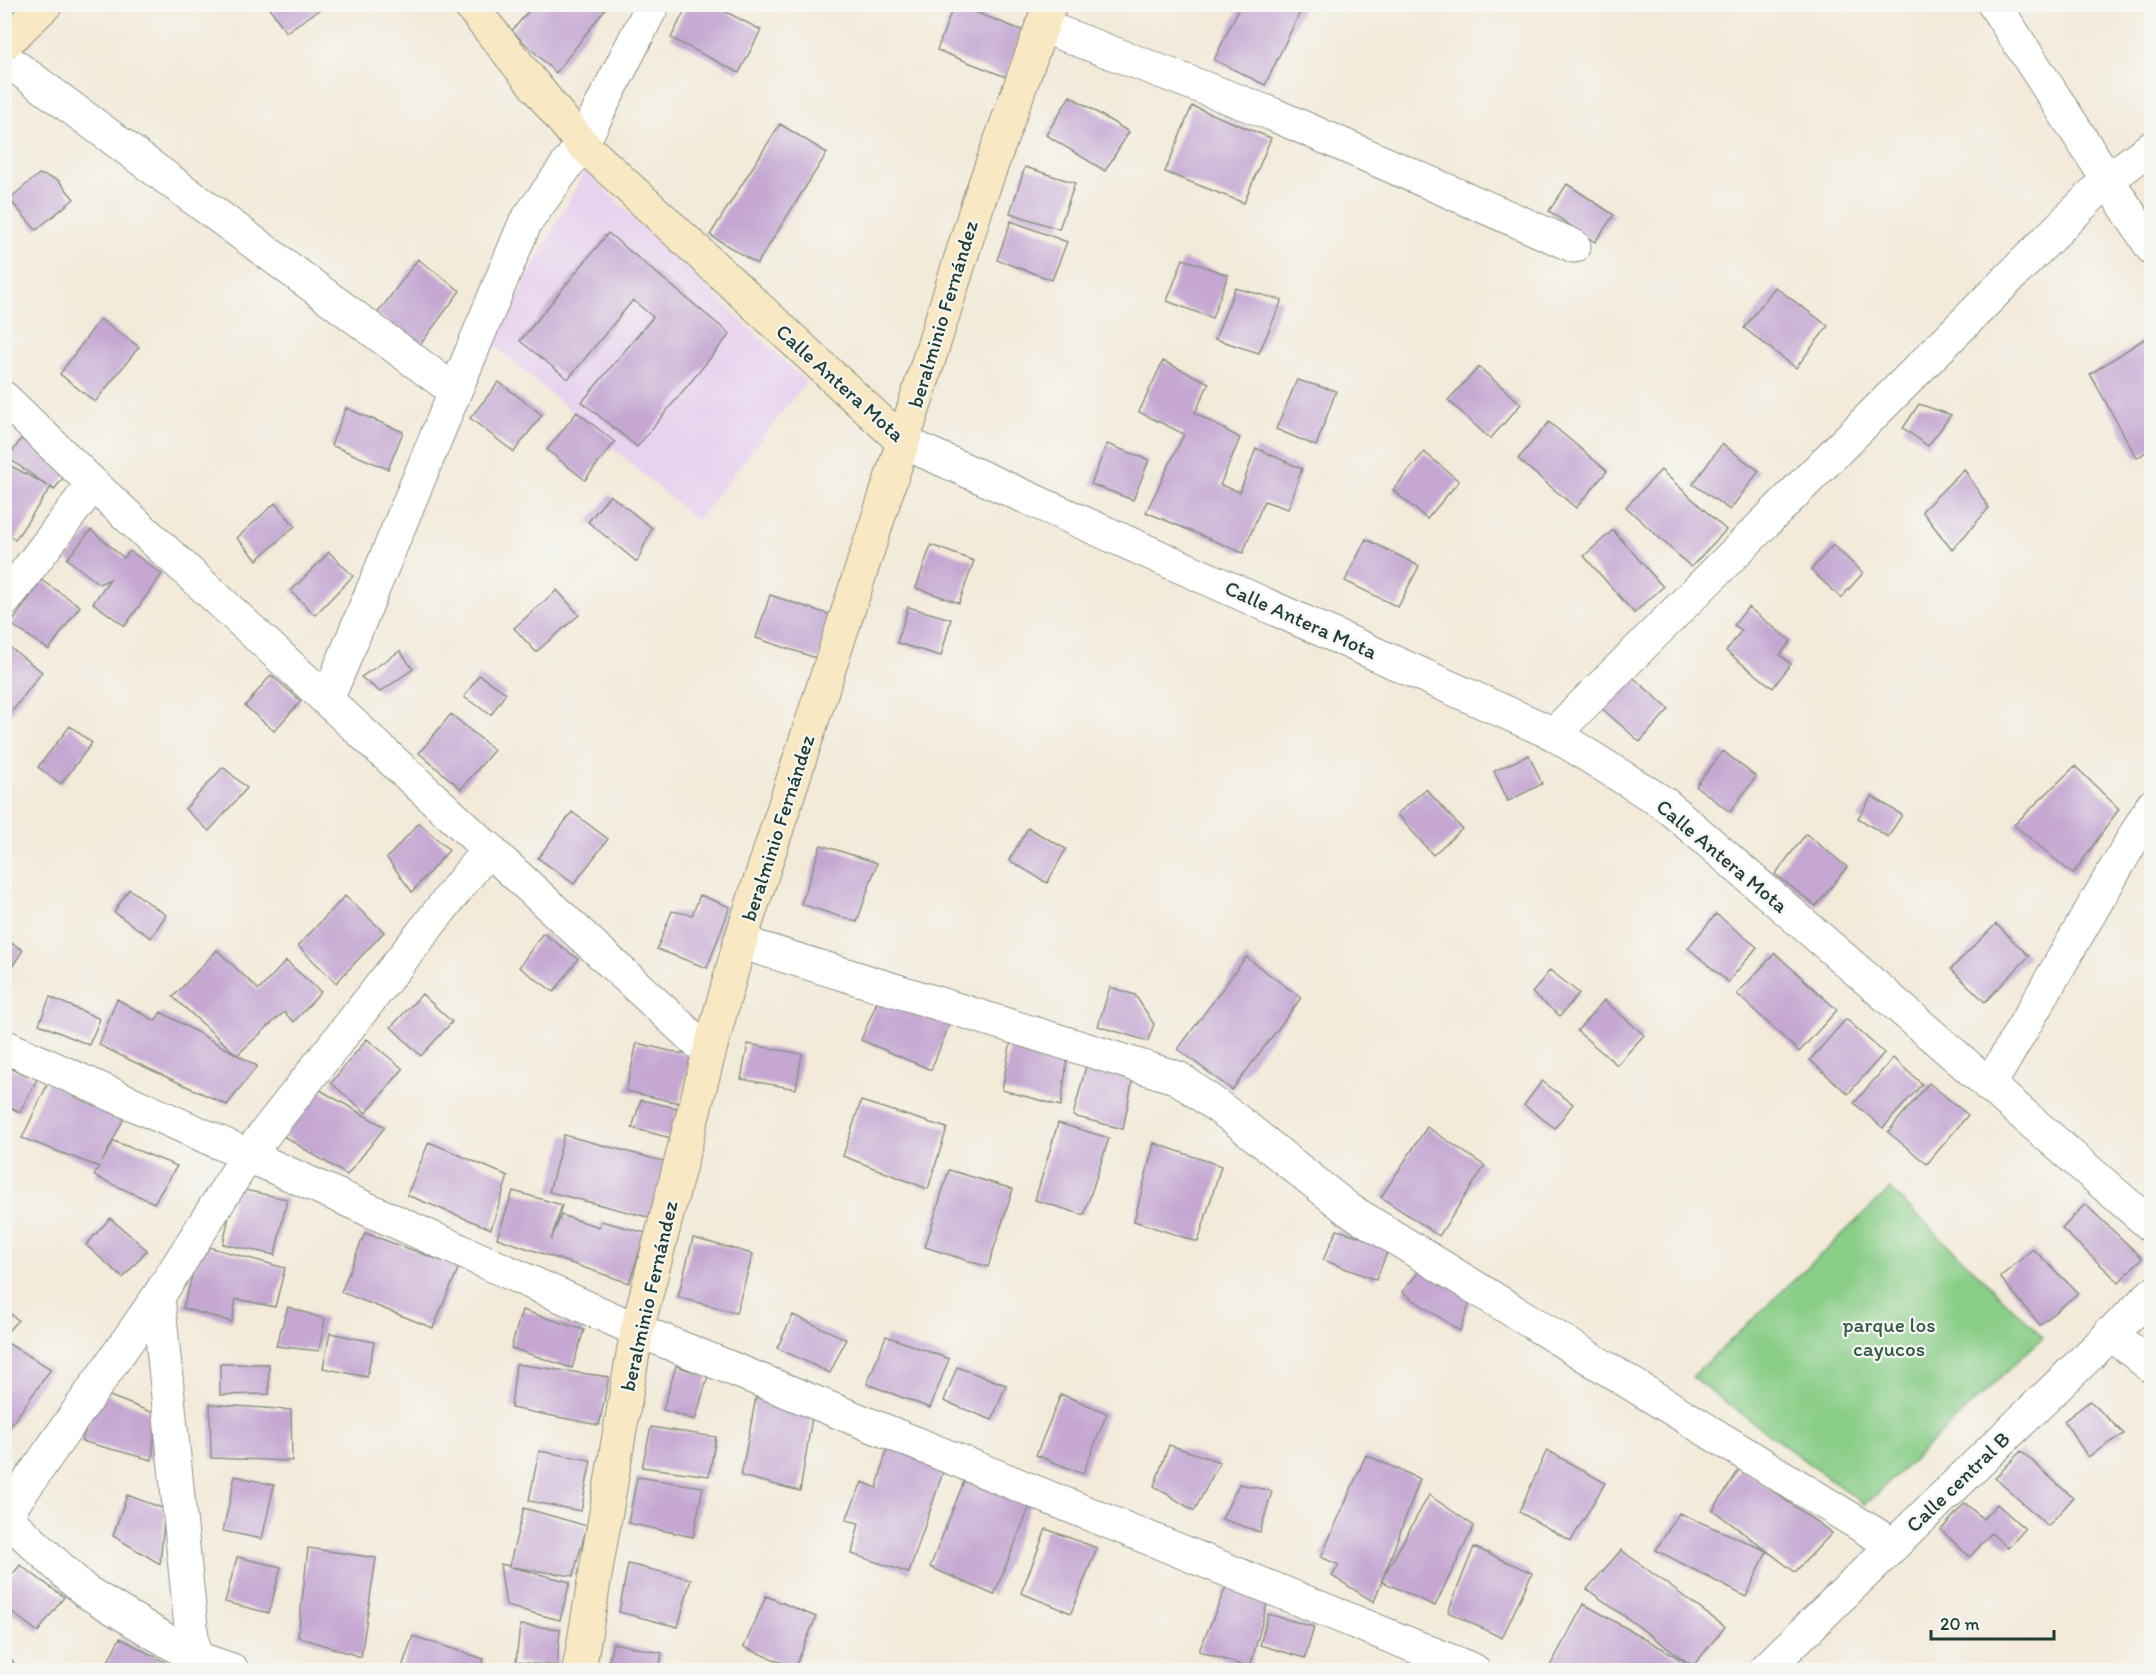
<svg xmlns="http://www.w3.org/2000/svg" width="2156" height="1675" viewBox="0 0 2156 1675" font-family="Itim,sans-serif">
	<rect width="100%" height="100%" fill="#f6f6f2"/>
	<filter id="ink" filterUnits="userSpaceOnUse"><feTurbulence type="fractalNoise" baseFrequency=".0167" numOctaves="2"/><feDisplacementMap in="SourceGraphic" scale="12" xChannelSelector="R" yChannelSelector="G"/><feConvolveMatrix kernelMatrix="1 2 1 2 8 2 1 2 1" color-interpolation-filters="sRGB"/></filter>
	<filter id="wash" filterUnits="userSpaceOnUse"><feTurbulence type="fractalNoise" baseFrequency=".008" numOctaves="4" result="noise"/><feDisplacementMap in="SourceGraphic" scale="24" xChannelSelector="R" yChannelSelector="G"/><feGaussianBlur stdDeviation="1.35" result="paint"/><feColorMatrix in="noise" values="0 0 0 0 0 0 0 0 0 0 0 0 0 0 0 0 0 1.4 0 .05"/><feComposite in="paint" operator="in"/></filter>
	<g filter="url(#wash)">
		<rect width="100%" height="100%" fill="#f3ead9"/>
		<!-- built -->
		<path fill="#e8d2ef" d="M585,171L806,382L697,521L492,343Z"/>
		<!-- green -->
		<path fill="#89cd87" stroke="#54855e" stroke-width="1.5" d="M1890,1189L2043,1337L1865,1505L1692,1377Z"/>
		<g id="blocks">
			<!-- building -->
			<path fill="#c5a7d2" d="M267,4H328L286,32Z
				M534,4H609L556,73L512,31Z
				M688,4H711L761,30L739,73L671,38Z
				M868,4H887L886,10Z
				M954,4L1024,31L1006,77L937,50Z
				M1241,4H1304L1265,85L1214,60Z
				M1070,96L1129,132L1105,171L1046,135Z
				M1192,106L1271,138L1244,203L1165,172Z
				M780,124L827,153L757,264L710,235Z
				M1025,167L1075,183L1059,229L1010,213Z
				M39,174L58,180L74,199L36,230L9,199Z
				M1567,184L1614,215L1595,242L1549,211Z
				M1011,221L1067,242L1052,280L997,260Z
				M608,233L730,334L637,447L582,402L653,317L633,300L568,379L520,341Z
				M418,259L460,291L420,345L377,314Z
				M1183,259L1228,275L1212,318L1167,301Z
				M1775,287L1828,326L1796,368L1744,328Z
				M1235,288L1282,300L1259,353L1215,339Z
				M100,319L139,347L95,402L60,374Z
				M2152,334V448L2137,458L2090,374Z
				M1163,361L1209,383L1195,413L1240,438L1220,485L1240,492L1256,448L1302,469L1288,509L1264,501L1243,553L1146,512L1184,434L1139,412Z
				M1479,367L1521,404L1490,439L1448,400Z
				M1297,380L1336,391L1316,446L1276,429Z
				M499,382L542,415L514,452L470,418Z
				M1919,404L1951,415L1928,446L1903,428Z
				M346,408L403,432L388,469L331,445Z
				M577,412L615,442L585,480L547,450Z
				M1549,422L1607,471L1576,508L1518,459Z
				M21,439L68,471L54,490L51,487L15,540L4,531V462L48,486L8,458Z
				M1107,444L1149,460L1133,500L1091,484Z
				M1722,444L1759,471L1730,510L1693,484Z
				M1424,452L1459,481L1427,519L1393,490Z
				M1964,469L1989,508L1952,550L1922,511Z
				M1661,470L1726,530L1691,567L1626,507Z
				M610,495L652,528L637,562L588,522Z
				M275,503L295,526L257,560L237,538Z
				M91,530L124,558L130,551L162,574L125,626L93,603L110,579L99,584L67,559Z
				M1613,530L1663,587L1634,613L1584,556Z
				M1366,539L1419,566L1398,607L1345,581Z
				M931,545L974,561L959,603L916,588Z
				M1833,545L1863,573L1841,598L1811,570Z
				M329,552L353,576L315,615L291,591Z
				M41,580L80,606L49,650L11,624Z
				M557,590L579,615L536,652L514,628Z
				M770,595L834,616L819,659L756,638Z
				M908,607L951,619L941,656L897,643Z
				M1748,607L1791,641L1780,655L1791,664L1773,688L1726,651L1742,630L1734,625Z
				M4,643L42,672L11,713L4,708Z
				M400,651L413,669L380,692L361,677Z
				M1628,673L1669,709L1640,742L1599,706Z
				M271,675L301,701L274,731L245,706Z
				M479,675L506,693L491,715L464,697Z
				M451,714L494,750L461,789L419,753Z
				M70,726L92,743L61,784L38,767Z
				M1723,751L1756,777L1730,812L1696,786Z
				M1529,755L1542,784L1508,801L1494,771Z
				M2075,766L2119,809L2073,874L2014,825Z
				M223,767L247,788L209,831L185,809Z
				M1426,789L1462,829L1433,855L1397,814Z
				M1872,796L1902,815L1888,837L1858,818Z
				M572,812L608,839L574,884L538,858Z
				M419,823L449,850L412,892L387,858Z
				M1028,828L1066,849L1047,883L1009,860Z
				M1806,834L1847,867L1816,906L1775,874Z
				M821,845L877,863L857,922L801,904Z
				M129,889L166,915L151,938L114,912Z
				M700,895L730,907L707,968L657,949L672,911L692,915Z
				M345,896L384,932L336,983L298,946Z
				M1716,914L1757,947L1728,982L1688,948Z
				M1996,924L2029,956L1985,1002L1951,969Z
				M543,933L578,959L554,992L519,967Z
				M4,939L23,950L4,979Z
				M217,950L259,990L286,961L321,992L294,1022L284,1012L237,1055L173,997Z
				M1775,953L1837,1010L1799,1052L1737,994Z
				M1246,957L1301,998L1232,1090L1178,1049Z
				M1550,970L1579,993L1560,1016L1532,993Z
				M1110,987L1135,995L1154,1024L1148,1041L1098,1026Z
				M422,994L452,1022L421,1056L391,1027Z
				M880,995L951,1020L931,1070L861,1040Z
				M50,997L100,1019L89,1045L39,1024Z
				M117,999L155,1021L161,1012L257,1066L227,1105L130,1060L99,1045Z
				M1604,1000L1644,1035L1617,1065L1577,1031Z
				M1846,1019L1884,1053L1848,1094L1810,1060Z
				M367,1039L403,1069L366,1113L331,1083Z
				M1011,1040L1068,1053L1061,1106L1002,1090Z
				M637,1043L691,1056L679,1103L626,1091Z
				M748,1044L802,1054L796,1089L741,1079Z
				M1893,1058L1922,1084L1883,1128L1854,1103Z
				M1087,1062L1133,1078L1123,1129L1073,1116Z
				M5,1066L37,1079L20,1112L5,1106Z
				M1542,1081L1573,1104L1555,1128L1524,1105Z
				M48,1083L126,1114L102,1162L114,1141L177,1166L154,1203L94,1176L99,1167L22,1138Z
				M1929,1083L1968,1115L1927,1164L1888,1132Z
				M313,1086L385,1127L347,1175L280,1134Z
				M641,1100L677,1108L671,1138L632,1128Z
				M861,1101L947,1128L928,1189L843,1156Z
				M1058,1123L1109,1138L1084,1215L1035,1200Z
				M1427,1127L1485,1166L1439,1236L1381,1197Z
				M564,1135L667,1162L652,1218L549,1192Z
				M429,1142L508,1176L491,1229L407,1195Z
				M1154,1143L1221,1166L1198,1242L1134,1221Z
				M949,1170L1013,1189L988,1267L925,1247Z
				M235,1188L287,1199L275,1255L223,1244Z
				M513,1191L562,1205L551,1240L561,1215L599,1227L601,1221L646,1233L629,1283L497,1238Z
				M2085,1204L2142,1258L2119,1282L2062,1229Z
				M110,1218L147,1250L123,1278L86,1245Z
				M1337,1230L1390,1245L1376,1280L1323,1260Z
				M365,1233L459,1267L433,1328L341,1292Z
				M693,1238L753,1254L736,1313L678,1297Z
				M201,1245L285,1268L275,1307L236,1299L232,1322L183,1308Z
				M2033,1249L2078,1293L2040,1325L2000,1277Z
				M1425,1264L1472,1297L1460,1331L1402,1292Z
				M288,1307L325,1319L319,1351L276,1346Z
				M4,1309L18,1320L4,1335Z
				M522,1310L584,1330L572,1368L511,1348Z
				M793,1315L846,1339L830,1373L777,1348Z
				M330,1333L374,1342L367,1377L323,1368Z
				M886,1336L949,1359L930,1408L867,1384Z
				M4,1341L51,1369L4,1435Z
				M220,1364H269V1394L220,1395Z
				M516,1364L609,1377L599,1425L511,1408Z
				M676,1366L708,1376L695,1420L663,1410Z
				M957,1367L1006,1385L992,1420L944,1401Z
				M102,1393L156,1414L152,1460L81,1441Z
				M1061,1394L1107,1413L1083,1474L1036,1455Z
				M756,1397L813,1411L800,1491L741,1476Z
				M2090,1401L2124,1434L2088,1457L2064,1421Z
				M210,1404L291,1410L292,1461L211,1458Z
				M651,1427L716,1437L709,1476L642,1467Z
				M888,1443L944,1469L909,1573L852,1554L859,1523L846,1520L862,1482L877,1488Z
				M1169,1445L1220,1462L1194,1511L1154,1486Z
				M1547,1450L1605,1483L1571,1541L1519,1512Z
				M539,1451L591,1460L581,1511L529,1501Z
				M2021,1451L2073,1498L2048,1526L1995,1478Z
				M1366,1455L1420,1479L1374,1602L1332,1576L1339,1565L1321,1557Z
				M1740,1468L1832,1533L1795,1572L1713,1510Z
				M235,1476L274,1485L262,1539L223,1531Z
				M966,1476L1032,1501L994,1595L930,1567Z
				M637,1477L703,1487L693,1537L628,1523Z
				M1239,1484L1272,1491L1260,1532L1222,1519Z
				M127,1495L165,1509L160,1564L113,1536Z
				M1429,1495L1474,1526L1435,1606L1381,1581Z
				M1965,1503L1983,1519L1997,1504L2025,1529L2008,1548L1991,1533L1970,1557L1941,1530Z
				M524,1508L587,1526L573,1576L511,1567L570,1582L560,1620L506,1606L500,1564L509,1566Z
				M1679,1513L1767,1551L1746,1597L1656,1550Z
				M1046,1529L1097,1548L1071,1613L1021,1593Z
				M1474,1547L1532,1573L1502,1638L1448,1612Z
				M308,1548L376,1558L361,1657L298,1637Z
				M1621,1550L1725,1627L1693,1666L1587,1589Z
				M237,1557L281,1567L269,1613L225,1602Z
				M628,1564L691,1579L678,1627L619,1612Z
				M20,1565L64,1597L38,1632L4,1606V1585Z
				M1226,1587L1267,1604L1250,1668L1199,1651Z
				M766,1596L816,1617L795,1668L744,1647Z
				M1584,1604L1693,1666L1690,1670H1553L1549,1668Z
				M1268,1614L1314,1627L1305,1658L1260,1645Z
				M520,1625L560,1629L557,1666L516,1662Z
				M413,1636L484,1659L480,1670H401Z
				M120,1638L165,1662L161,1670H116L106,1665Z
				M613,1643L662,1653L659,1670H607Z
				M8,1655L19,1670H4V1658Z"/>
		</g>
	</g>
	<g filter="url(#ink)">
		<use href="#blocks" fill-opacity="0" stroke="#899486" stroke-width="1.5"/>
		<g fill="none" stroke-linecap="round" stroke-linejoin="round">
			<defs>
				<path id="minor" d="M1994,4L2152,248
					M1042,26L1272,114L1574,246
					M4,58L455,391
					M4,398L93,484L709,1053
					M4,601L93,484
					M327,700L525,223L582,144L653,4
					M1554,734L2107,180L2152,147
					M740,942L1178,1078L1235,1119L1348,1209L1893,1545
					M4,1046L637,1330L1473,1670
					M1989,1086L2152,806
					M2110,1333L2152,1367
					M4,1516L85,1591L194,1657L232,1670
					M4,1517L158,1297
					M194,1657L158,1297L248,1155L489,848
					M1765,1670L2152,1294"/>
				<path id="tertiary" d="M903,442L1554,734L1665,804L2152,1226"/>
				<path id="secondary" d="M469,4L582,144L903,442
					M4,44L46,4
					M579,1670L637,1330L709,1053L740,942L903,442L979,200L1050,4"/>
			</defs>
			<!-- minor casing -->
			<use href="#minor" stroke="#899486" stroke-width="35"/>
			<!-- tertiary casing -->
			<use href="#tertiary" stroke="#899486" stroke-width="35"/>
			<!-- secondary casing -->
			<use href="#secondary" stroke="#899486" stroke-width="35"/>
			<!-- minor -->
			<use href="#minor" stroke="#fff" stroke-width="33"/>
			<!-- tertiary -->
			<use href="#tertiary" stroke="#fff" stroke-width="33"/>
			<!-- secondary -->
			<use href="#secondary" stroke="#f8e8c3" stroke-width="33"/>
		</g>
	</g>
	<g text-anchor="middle" stroke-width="4.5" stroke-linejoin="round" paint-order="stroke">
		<!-- street labels -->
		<g font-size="21" fill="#1f3d34" stroke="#f6f6f2">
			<text transform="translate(943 314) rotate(-73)" y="7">beralminio Fernández</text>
			<text transform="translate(840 383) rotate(42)" y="7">Calle Antera Mota</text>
			<text transform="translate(1301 620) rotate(24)" y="7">Calle Antera Mota</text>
			<text transform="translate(778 828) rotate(-72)" y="7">beralminio Fernández</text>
			<text transform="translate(1722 856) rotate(40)" y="7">Calle Antera Mota</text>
			<text transform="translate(649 1296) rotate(-77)" y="7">beralminio Fernández</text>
			<text transform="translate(1958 1482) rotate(-44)" y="7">Calle central B</text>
		</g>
		<!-- park labels -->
		<g font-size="21" fill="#345a45" stroke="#f6f6f2">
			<text x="1889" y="1332">parque los<tspan x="1889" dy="24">cayucos</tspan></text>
		</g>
	</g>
	<!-- margin -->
	<rect width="2156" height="1675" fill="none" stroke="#f6f6f2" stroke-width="24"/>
	<!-- scale -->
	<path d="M1931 1630v9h123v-9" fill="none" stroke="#1f3d34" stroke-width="3"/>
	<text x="1940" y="1630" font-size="18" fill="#1f3d34" stroke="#f6f6f2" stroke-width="4.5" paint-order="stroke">20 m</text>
</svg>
